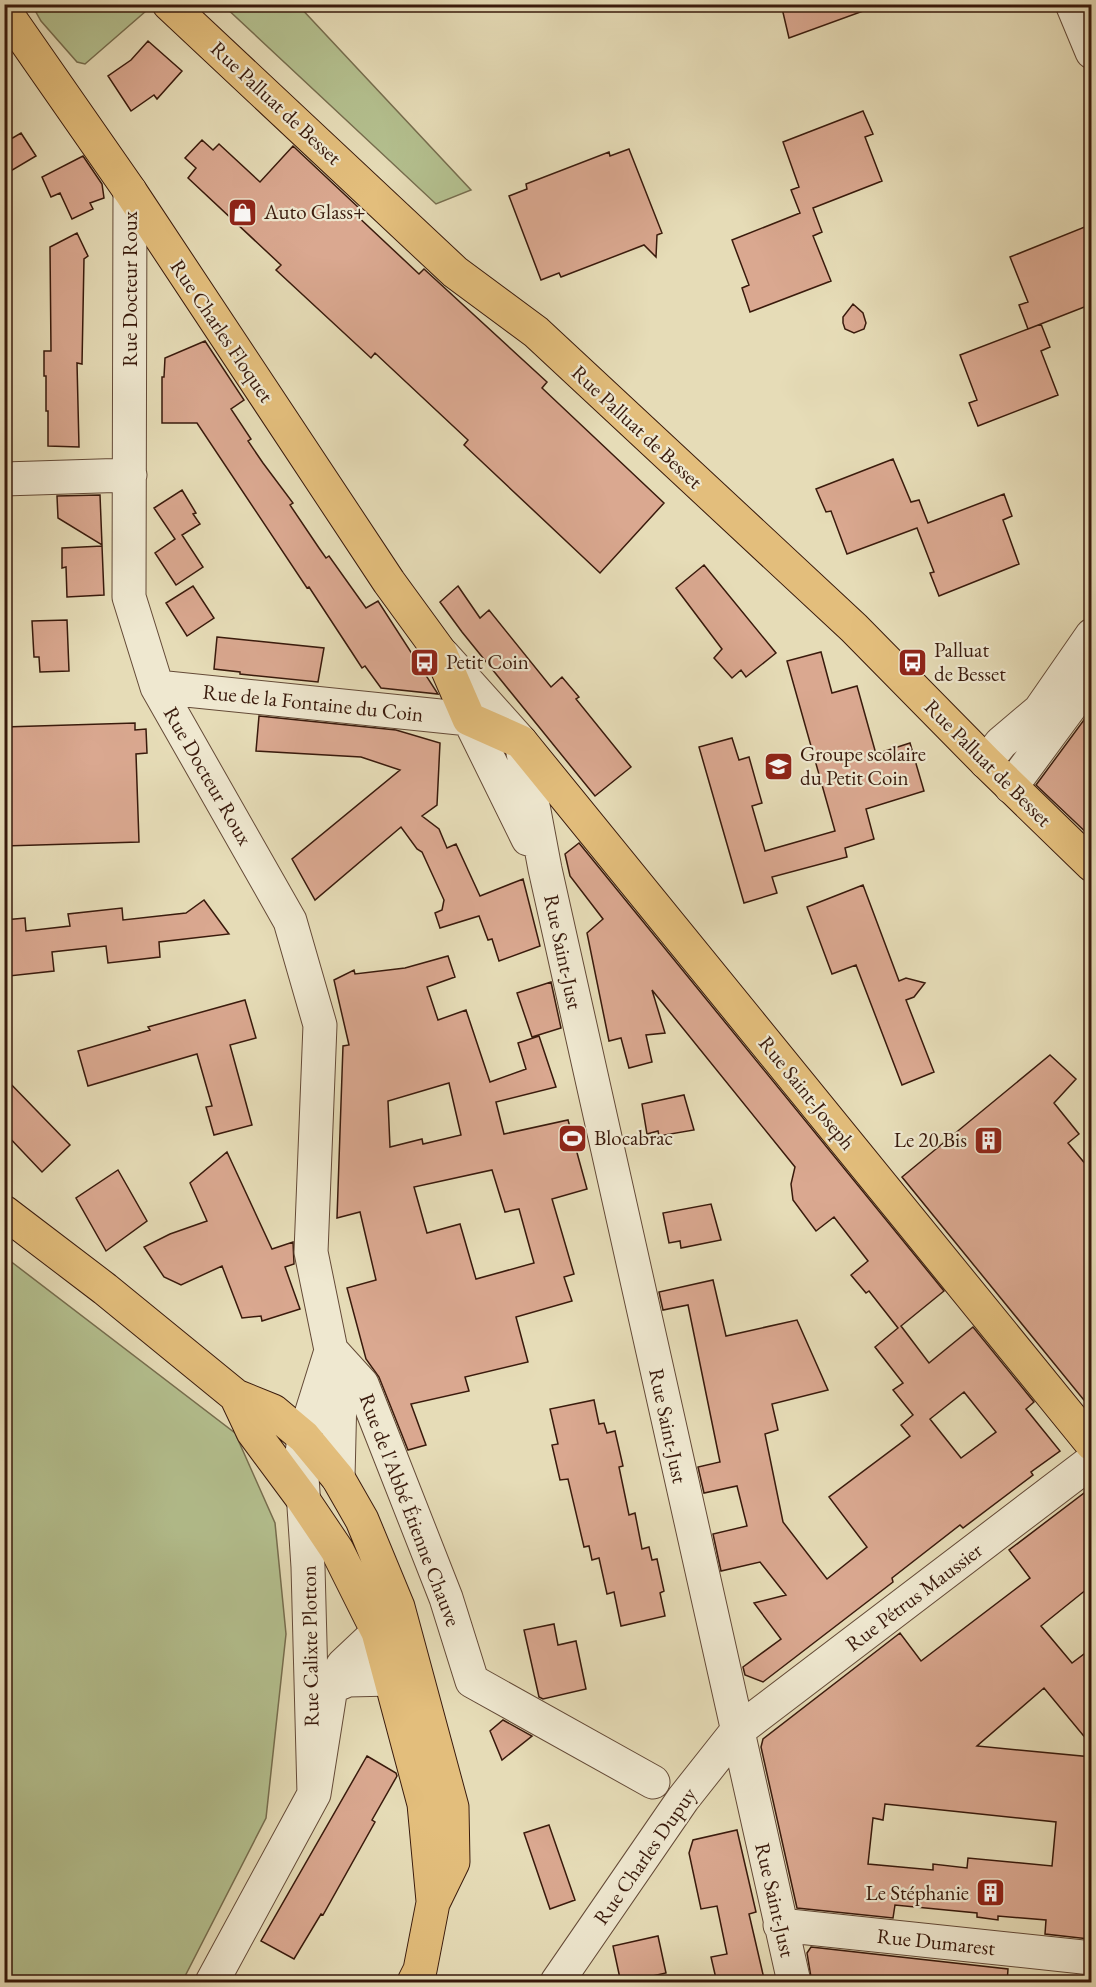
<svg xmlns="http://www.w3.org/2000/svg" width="1096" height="1987" viewBox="0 0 1096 1987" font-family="'EB Garamond',serif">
	<rect width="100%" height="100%" fill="#e6dcb7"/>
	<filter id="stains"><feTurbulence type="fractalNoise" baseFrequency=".00333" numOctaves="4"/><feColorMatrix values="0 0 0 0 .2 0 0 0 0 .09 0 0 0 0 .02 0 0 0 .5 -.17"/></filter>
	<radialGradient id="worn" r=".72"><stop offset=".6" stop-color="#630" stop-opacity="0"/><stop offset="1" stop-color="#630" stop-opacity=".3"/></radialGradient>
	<!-- green -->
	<path fill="#b4c08f" stroke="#766d4e" stroke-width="1.5" d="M32,5H140L146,11L85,64L77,62L41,21Z
		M223,5H298L471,190L436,204Z
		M5,1257L235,1433L275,1523L286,1634L266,1818L182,1982H5Z"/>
	<!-- building -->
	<path fill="#daa890" stroke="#391a0c" stroke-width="1.5" fill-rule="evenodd" d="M781,4H877V6L789,38Z
		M148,41L182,71L157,99L154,95L131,111L108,76L131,60Z
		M863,111L873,134L865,137L882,181L813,208L822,232L813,236L831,281L750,312L742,288L749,285L732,240L800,213L791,190L799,187L783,142Z
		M21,133L36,156L4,175V143Z
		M202,140L213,150L219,144L260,182L293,146L359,208L354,213L419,274L424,269L547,382L542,388L664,503L600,573L464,445L468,440L375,353L371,358L276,270L281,265L188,178L196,168L185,158Z
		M629,149L662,233L657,235L656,257L644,245L561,277L559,273L541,280L509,196L527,189L526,184L609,152L610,156Z
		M83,156L102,184L104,198L90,203L93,209L72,219L60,193L51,197L42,177Z
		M1092,224V304L1028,329L1019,305L1028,302L1010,257Z
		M77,233L88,256L84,259L82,364L77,363L79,447L48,446V411H46V376H44V351H51L50,247Z
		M853,304L863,313L866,323L864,329L854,333L845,329L843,323V317Z
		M1041,324L1050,347L1041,351L1058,395L978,426L969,403L977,400L960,355Z
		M205,341L244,400L231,409L251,439L248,441L263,463L293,503L290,505L319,548L326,558L329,556L366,608L378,601L438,694L381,688L365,666L362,668L351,651L309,587L307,588L197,423H162V377H164L165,358Z
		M893,459L911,502L919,500L928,523L1004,494L1012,516L1003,520L1019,564L939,596L930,573L934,572L917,528L847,554L831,511L826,512L816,489Z
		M182,490L196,513L193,514L200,524L182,535L203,567L176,585L155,553L175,539L154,508Z
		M100,495L102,545L58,518L57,496Z
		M102,546L104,595L67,597L66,567L62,568V548Z
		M704,565L776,653L746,677L741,670L732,678L714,658L722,649L676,588Z
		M193,586L214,618L187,636L166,603Z
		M458,586L480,618L489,610L551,687L562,677L579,697L576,699L631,767L595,796L462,632L440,602Z
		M67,620L69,671L40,672L39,657H34L32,621Z
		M217,637L324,648L318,682L240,674V672L214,669Z
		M821,652L832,693L857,686L876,754L910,743L924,791L866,809L874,839L845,848L847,857L772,877L777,893L744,903L699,747L732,738L739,760L749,757L762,803L752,806L765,851L835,831L787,661Z
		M1092,709V838L1036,785Z
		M259,716L396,730L440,743L437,805L422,816L439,829L447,848L456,844L480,896L523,879L540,946L499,961L492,939L488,940L479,916L440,928L435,913L442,910L444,900L422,852L417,849L401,827L315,900L292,859L400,770L361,757L256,751Z
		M135,723V730L146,729L147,753L136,754L139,842L4,846V727Z
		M579,843L944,1291L901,1326L929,1363L973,1327L1034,1402L1026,1409L1060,1451L1031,1472L1033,1475L963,1528L960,1525L892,1578L893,1582L763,1682L745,1675L743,1667L781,1639L754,1603L786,1595L760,1562L721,1571L713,1534L747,1526L737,1486L704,1493L698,1467L720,1462L688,1305L663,1310L659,1292L713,1280L726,1336L797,1320L828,1390L772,1404L778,1430L765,1434L783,1522L827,1579L867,1547L829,1497L910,1436L901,1425L913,1415L893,1390L903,1383L875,1347L898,1328L869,1291L866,1293L851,1275L868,1261L834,1217L816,1231L793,1200L791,1184L795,1167L652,990L665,1033L646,1035L652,1062L629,1068L621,1038L609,1041L587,933L603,919L570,876L565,854ZM964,1392L996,1432L961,1458L930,1419Z
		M863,885L899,981L906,978L925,983L914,997L906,1000L934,1072L902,1085L856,965L832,974L807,907Z
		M204,900L229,934L159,942L160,957L108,963L106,946L52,952L54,971L9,976L4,947V920L25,918L26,931L70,926L68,914L122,908L123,920L186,913Z
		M448,956L455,977L427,987L438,1020L466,1010L490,1082L526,1069L518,1043L539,1036L556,1087L496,1102L504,1134L568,1120L587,1189L552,1199L574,1274L564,1277L572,1301L516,1317L528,1362L465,1377L469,1391L411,1404L426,1445L408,1450L379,1377L366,1359L347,1288L376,1280L360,1212L337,1218L343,1046L349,1045L334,980L354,970L355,974L405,968ZM449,1083L461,1135L423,1144L422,1139L390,1147L388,1101ZM492,1170L505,1212L519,1209L534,1263L476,1279L460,1224L427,1233L414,1187Z
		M551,982L561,1028L532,1037L517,993Z
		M245,1000L256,1038L230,1045L252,1125L214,1135L206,1107L212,1106L197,1054L88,1086L78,1051L150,1030L148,1027Z
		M1050,1055L1076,1079L1054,1103L1079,1134L1068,1143L1092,1172V1410L902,1177Z
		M4,1077L70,1145L42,1172L4,1132Z
		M684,1095L694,1130L659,1136L658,1131L647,1134L642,1104Z
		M227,1152L272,1249L293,1242L294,1264L285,1267L300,1309L262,1321L261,1316L242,1318L222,1266L181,1285L164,1277L144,1247L170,1234L207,1221L190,1183Z
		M118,1170L147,1221L106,1251L76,1198Z
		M711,1204L721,1240L681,1248L680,1241L669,1243L663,1213Z
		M594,1400L599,1424L604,1423L607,1433L615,1431L623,1466L619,1467L629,1515L635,1513L642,1549L649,1547L652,1560L657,1559L664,1591L660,1593L665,1616L621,1626L614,1592L607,1594L599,1558L592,1560L589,1546L584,1547L568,1479L560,1480L552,1445L558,1444L550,1409Z
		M1092,1487V1585L1041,1626L1072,1663L1092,1648V1746L1044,1688L977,1746L1092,1757V1917L1089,1939L1045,1934L1046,1920L998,1916V1920L977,1917V1913L895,1905L893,1918L797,1908L761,1747L763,1739L900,1633L921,1661L1030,1578L1009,1550ZM885,1804L1056,1822L1052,1866L968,1858L967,1868L933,1864V1870L868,1864L873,1818L883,1820Z
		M554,1624L558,1645L576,1641L586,1689L543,1699L539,1697L524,1630Z
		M503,1720L532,1736L502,1760L490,1731Z
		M367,1756L396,1773L397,1776L372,1820L375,1822L323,1915L321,1914L294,1959L261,1941Z
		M549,1825L575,1900L550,1909L524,1833Z
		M737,1830L756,1912L749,1914L765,1983H717L711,1957L727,1954L717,1906L701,1909L689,1853L693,1840Z
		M658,1936L666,1973L621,1983L613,1946Z
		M811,1947L1008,1969L1007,1983H812L807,1953Z"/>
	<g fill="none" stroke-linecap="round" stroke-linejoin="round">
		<defs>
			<path id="minor" d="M1072,4L1092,52
				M130,191L129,597L157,687L290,921L320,1025L311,1252L340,1394L338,1478
				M4,479L130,475
				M443,655L521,742L545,869L794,1982
				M157,687L469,719L528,839
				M986,762L1001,743L1040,710L1092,635
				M1011,787L1092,677
				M332,1351L362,1384L446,1598L472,1681L653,1782
				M331,1687L343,1665L378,1632L387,1606
				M314,1794L308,1567L301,1462L304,1437L330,1354
				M780,1925L1092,1958
				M212,1982L314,1794L331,1687L348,1680L392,1679
				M557,1982L683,1799L736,1732L1092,1461"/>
			<path id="major" d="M169,4L455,272L536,332L854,628L986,762L1092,865
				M4,10L130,191L389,582L440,652L469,719L521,742L1092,1444
				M4,1212L105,1289L236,1396L273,1411L304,1437L338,1478L362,1520L398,1607L452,1807L453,1862L433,1903L420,1970L414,1982
				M236,1396L253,1432L302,1498L337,1550L378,1632L424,1804L433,1901"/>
		</defs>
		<!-- minor casing -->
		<use href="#minor" stroke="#644a37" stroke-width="35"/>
		<!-- major casing -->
		<use href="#major" stroke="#391a0c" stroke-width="35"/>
		<!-- minor -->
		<use href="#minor" stroke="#efe8d0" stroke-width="33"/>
		<!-- major -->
		<use href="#major" stroke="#e3be7c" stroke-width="33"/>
	</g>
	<!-- icons -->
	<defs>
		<symbol id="shop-square" viewBox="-11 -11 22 22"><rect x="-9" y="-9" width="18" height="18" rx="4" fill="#8f2418" stroke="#efe8d0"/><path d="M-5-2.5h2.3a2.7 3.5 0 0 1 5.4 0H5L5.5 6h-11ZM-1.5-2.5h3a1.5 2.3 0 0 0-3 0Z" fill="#fff"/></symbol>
		<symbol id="bus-square" viewBox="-11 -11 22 22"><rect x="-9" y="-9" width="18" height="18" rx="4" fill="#8f2418" stroke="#efe8d0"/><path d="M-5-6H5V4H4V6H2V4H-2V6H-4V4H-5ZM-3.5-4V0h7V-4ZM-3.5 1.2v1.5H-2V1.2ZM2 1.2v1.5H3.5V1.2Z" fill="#fff"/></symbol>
		<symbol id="school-square" viewBox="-11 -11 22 22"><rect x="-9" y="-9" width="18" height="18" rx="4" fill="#8f2418" stroke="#efe8d0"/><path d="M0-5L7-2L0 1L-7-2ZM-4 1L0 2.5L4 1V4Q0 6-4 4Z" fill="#fff"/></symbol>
		<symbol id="stadium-square" viewBox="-11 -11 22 22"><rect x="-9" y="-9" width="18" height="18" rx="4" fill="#8f2418" stroke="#efe8d0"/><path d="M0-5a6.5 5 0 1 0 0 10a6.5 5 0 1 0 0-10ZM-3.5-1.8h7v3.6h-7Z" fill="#fff"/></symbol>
		<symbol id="building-square" viewBox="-11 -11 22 22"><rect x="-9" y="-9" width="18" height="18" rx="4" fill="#8f2418" stroke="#efe8d0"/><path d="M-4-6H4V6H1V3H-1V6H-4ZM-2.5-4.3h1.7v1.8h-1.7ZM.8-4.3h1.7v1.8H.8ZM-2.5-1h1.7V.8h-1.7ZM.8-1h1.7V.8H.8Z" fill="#fff"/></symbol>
	</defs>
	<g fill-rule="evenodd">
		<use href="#shop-square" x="226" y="196" width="33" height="33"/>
		<use href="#bus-square" x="408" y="646" width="33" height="33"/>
		<use href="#bus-square" x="896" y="646" width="33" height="33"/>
		<use href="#school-square" x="762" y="750" width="33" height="33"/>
		<use href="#stadium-square" x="556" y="1122" width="33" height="33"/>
		<use href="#building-square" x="972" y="1124" width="33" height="33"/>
		<use href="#building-square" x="974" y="1876" width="33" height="33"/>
	</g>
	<g text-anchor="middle" stroke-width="4.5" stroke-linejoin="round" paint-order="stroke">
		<!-- street labels -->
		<g font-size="21" fill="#391a0c" stroke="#efe8d0">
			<text transform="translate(276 103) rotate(43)" y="7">Rue Palluat de Besset</text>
			<text transform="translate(130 289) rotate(-90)" y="7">Rue Docteur Roux</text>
			<text transform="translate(222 331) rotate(56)" y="7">Rue Charles Floquet</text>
			<text transform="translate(637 427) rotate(43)" y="7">Rue Palluat de Besset</text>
			<text transform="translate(313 703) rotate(6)" y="7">Rue de la Fontaine du Coin</text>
			<text transform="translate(988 763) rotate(45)" y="7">Rue Palluat de Besset</text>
			<text transform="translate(208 776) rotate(60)" y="7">Rue Docteur Roux</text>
			<text transform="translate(563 952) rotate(78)" y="7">Rue Saint-Just</text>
			<text transform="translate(807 1093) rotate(51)" y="7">Rue Saint-Joseph</text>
			<text transform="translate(668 1426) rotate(78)" y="7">Rue Saint-Just</text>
			<text transform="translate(410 1510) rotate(69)" y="7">Rue de l'Abbé Étienne Chauve</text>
			<text transform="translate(914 1597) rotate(-37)" y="7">Rue Pétrus Maussier</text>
			<text transform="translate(310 1646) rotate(-91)" y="7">Rue Calixte Plotton</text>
			<text transform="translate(645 1856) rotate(-55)" y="7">Rue Charles Dupuy</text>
			<text transform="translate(775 1900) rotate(77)" y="7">Rue Saint-Just</text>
			<text transform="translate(936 1942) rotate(6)" y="7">Rue Dumarest</text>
		</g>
		<!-- poi labels -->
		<g font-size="21" fill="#391a0c" stroke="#efe8d0" text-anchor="start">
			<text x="264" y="219">Auto Glass+</text>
			<text x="934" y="657">Palluat<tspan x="934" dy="24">de Besset</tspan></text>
			<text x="446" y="669">Petit Coin</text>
			<text x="800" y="761">Groupe scolaire<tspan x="800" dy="24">du Petit Coin</tspan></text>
			<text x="594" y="1145">Blocabrac</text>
			<text x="967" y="1147" text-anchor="end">Le 20 Bis</text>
			<text x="969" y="1900" text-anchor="end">Le Stéphanie</text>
		</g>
	</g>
	<!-- margin -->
	<rect width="1096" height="1987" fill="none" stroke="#e6dcb7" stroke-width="24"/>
	<rect x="6" y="6" width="1084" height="1975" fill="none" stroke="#391a0c" stroke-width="3"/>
	<rect x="12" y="12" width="1072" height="1963" fill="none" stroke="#391a0c" stroke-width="1.5"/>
	<rect width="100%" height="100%" filter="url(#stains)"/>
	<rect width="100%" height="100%" fill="url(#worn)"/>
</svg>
